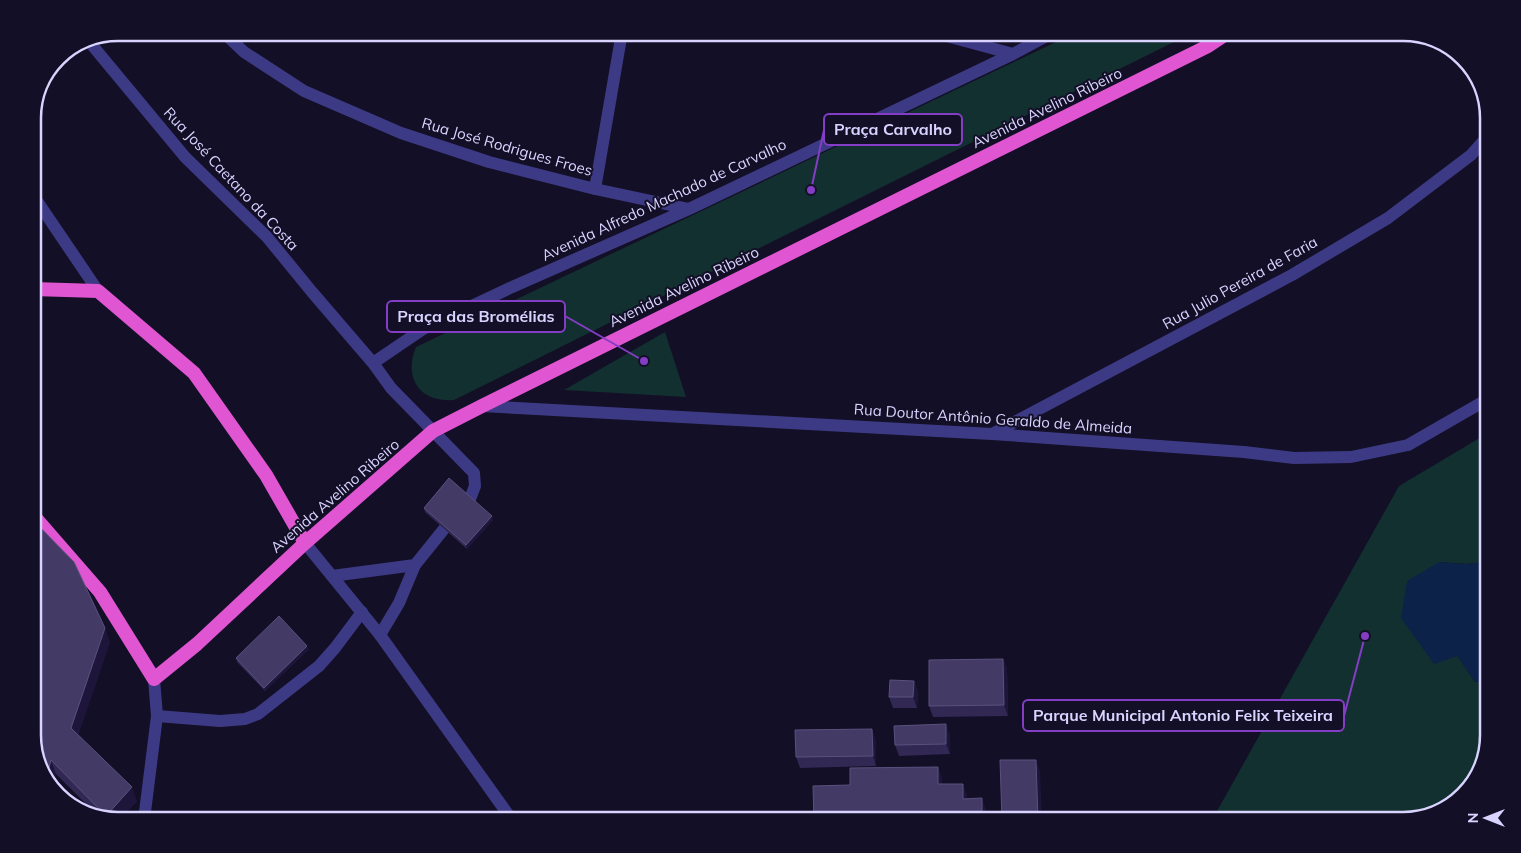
<svg xmlns="http://www.w3.org/2000/svg" width="1521" height="853" viewBox="0 0 1521 853" font-family="Mulish,sans-serif">
	<rect width="100%" height="100%" fill="#130f26"/>
	<!-- green -->
	<path fill="#12302f" d="M1077,32L1192,33L454,400C420,403 403,378 416,347Z
		M665,332L686,397L564,390Z
		M1488,433V562L1466,564L1439,562L1457,655L1475,682L1488,681V735L1477,777L1446,809L1403,820H1212L1399,486Z"/>
	<!-- water -->
	<path fill="#0c2248" d="M1488,561V681L1475,682L1457,656L1434,664L1401,618L1407,581L1439,562L1466,564Z"/>
	<g fill="none" stroke-linecap="round" stroke-linejoin="round">
		<!-- service -->
		<path stroke="#3d3a85" stroke-width="12" d="M433,431L474,473L475,486L470,499
			M332,576L415,565L444,529
			M380,635L399,603L415,565
			M157,716L220,721L245,719L258,714L319,666L335,648L362,612"/>
		<!-- minor -->
		<path stroke="#3d3a85" stroke-width="12" d="M223,32L244,52L304,91L401,133L489,162L595,189L689,209
			M932,32L1013,54
			M87,39L185,157L267,237L312,292L373,363L391,388L433,431
			M595,189L622,32
			M373,363L423,329L510,288L689,209L1013,54L1054,32
			M482,406L992,434L1244,452L1294,458L1351,457L1408,445L1488,399
			M992,434L1292,275L1388,218L1471,155L1488,136"/>
		<!-- tertiary -->
		<path stroke="#3d3a85" stroke-width="12" d="M33,195L98,291
			M305,543L380,635L512,820
			M144,820L157,716L154,679"/>
		<!-- trunk -->
		<path stroke="#e055d1" stroke-width="14" d="M33,289L98,291L194,373L266,475L305,543
			M33,515L100,592L154,679L197,644L305,543L433,431L482,406L1208,46L1229,32"/>
	</g>
	<!-- wall -->
	<path fill="#312854" d="M424,508L493,520L467,549L425,512Z
		M110,642L78,735L137,801L119,820L97,815L56,774L53,786L44,778L33,740Z
		M309,649L265,691L237,662L236,658Z
		M1003,659L1007,670L1008,716L933,717L929,706Z
		M918,691L917,708H893L889,697Z
		M950,735V754L899,756L895,745Z
		M876,740V766L800,768L796,757Z"/>
	<!-- shaded-wall -->
	<path fill="#1d163a" d="M492,516L493,520L467,549L466,545Z
		M105,628L110,642L76,742L71,728Z
		M307,646L309,649L265,691L264,688Z
		M1003,659L1007,670L1008,716L1004,705Z
		M914,681L918,691L917,708L913,697Z
		M946,724L950,735V754L946,744Z
		M872,729L876,740V766L873,756Z
		M51,760L56,774L53,786L46,779Z
		M1036,760L1040,771L1042,820H1038Z
		M938,767L942,778V795L938,784Z
		M963,784L967,795V810L963,799Z
		M132,787L137,801L119,820L107,817L106,816Z
		M982,798L986,809V820H982Z"/>
	<!-- building -->
	<path fill="#433a66" stroke="#5a527e" d="M449,478L492,516L466,545L424,508Z
		M33,520L74,562L105,628L71,728L132,787L106,816L51,760L46,779L44,778L33,740Z
		M279,616L307,646L264,688L236,658Z
		M1003,659L1004,705L929,706V660Z
		M890,680L914,681L913,697H889Z
		M946,724V744L895,745L894,726Z
		M872,729L873,756L796,757L795,730Z
		M1000,760H1036L1038,820H1002Z
		M938,767V784H963V799L982,798V820H814L813,786L850,785V768Z"/>
	<g text-anchor="middle" stroke-width="4" stroke-linejoin="round" paint-order="stroke">
		<!-- street labels -->
		<g font-size="15" fill="#d9d4ff" stroke="#130f26">
			<text transform="translate(1047 108) rotate(-26)" y="5">Avenida Avelino Ribeiro</text>
			<text transform="translate(507 147) rotate(16)" y="5">Rua José Rodrigues Froes</text>
			<text transform="translate(231 179) rotate(47)" y="5">Rua José Caetano da Costa</text>
			<text transform="translate(664 200) rotate(-25)" y="5">Avenida Alfredo Machado de Carvalho</text>
			<text transform="translate(1240 283) rotate(-29)" y="5">Rua Julio Pereira de Faria</text>
			<text transform="translate(684 287) rotate(-26)" y="5">Avenida Avelino Ribeiro</text>
			<text transform="translate(993 419) rotate(4)" y="5">Rua Doutor Antônio Geraldo de Almeida</text>
			<text transform="translate(335 496) rotate(-41)" y="5">Avenida Avelino Ribeiro</text>
		</g>
	</g>
	<!-- crop -->
	<path d="M0 0H1521V853H0ZM118 41H1403A77 77 0 0 1 1480 118V735A77 77 0 0 1 1403 812H118A77 77 0 0 1 41 735V118A77 77 0 0 1 118 41Z" fill="#130f26" fill-rule="evenodd"/>
	<path fill="none" stroke="#d9d4ff" stroke-width="2.5" d="M118 41H1403A77 77 0 0 1 1480 118V735A77 77 0 0 1 1403 812H118A77 77 0 0 1 41 735V118A77 77 0 0 1 118 41Z"/>
	<!-- callouts -->
	<path fill="none" stroke="#843dc5" stroke-width="2" d="M811 190L824 130M644 361L565 316M1365 636L1344 716"/>
	<g fill="#843dc5" stroke="#130f26" stroke-width="2">
		<circle cx="811" cy="190" r="5"/>
		<circle cx="644" cy="361" r="5"/>
		<circle cx="1365" cy="636" r="5"/>
	</g>
	<g fill="#130f26" stroke="#843dc5" stroke-width="2">
		<rect x="824" y="114" width="138" height="31" rx="5"/>
		<rect x="387" y="301" width="178" height="31" rx="5"/>
		<rect x="1023" y="700" width="321" height="31" rx="5"/>
	</g>
	<g font-size="16" text-anchor="middle" font-weight="bold" fill="#d9d4ff">
		<text x="893" y="135">Praça Carvalho</text>
		<text x="476" y="322">Praça das Bromélias</text>
		<text x="1183" y="721">Parque Municipal Antonio Felix Teixeira</text>
	</g>
	<!-- north arrow -->
	<g transform="translate(1486 818) rotate(270)" stroke="#130f26" stroke-width="4" paint-order="stroke">
	<path d="M0-4L9 19L0 12L-9 19Z" fill="#d9d4ff"/>
	<text y="-8" font-size="14" font-weight="bold" text-anchor="middle" fill="#d9d4ff">N</text>
	</g>
</svg>
